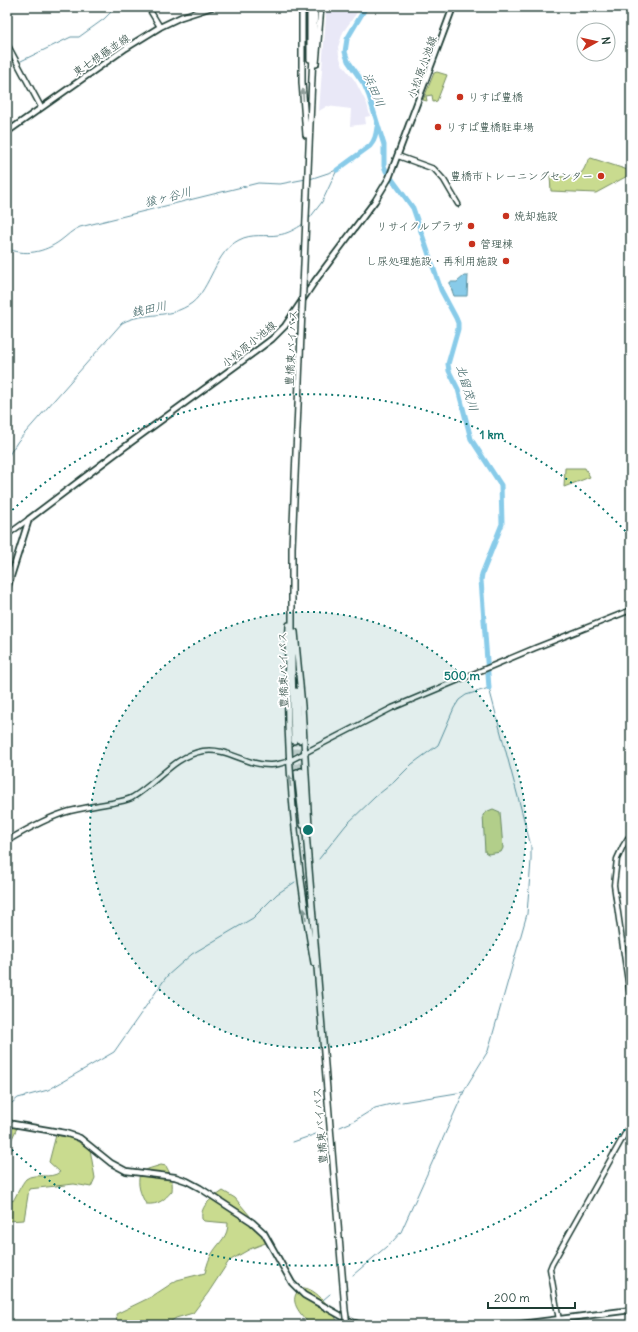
<svg xmlns="http://www.w3.org/2000/svg" width="638" height="1332" viewBox="0 0 638 1332" font-family="Delius,'Klee One',sans-serif">
	<rect width="100%" height="100%" fill="#fff"/>
	<filter id="ink" filterUnits="userSpaceOnUse"><feTurbulence type="fractalNoise" baseFrequency=".025" numOctaves="2"/><feDisplacementMap in="SourceGraphic" scale="8" xChannelSelector="R" yChannelSelector="G"/><feConvolveMatrix kernelMatrix="1 2 1 2 8 2 1 2 1" color-interpolation-filters="sRGB"/></filter>
	<g filter="url(#ink)">
		<!-- built -->
		<path fill="#e9e8f7" d="M325,7H361L343,32L338,47L339,55L342,64L355,81L367,104L370,116L365,117L366,124L350,126L351,109L327,106L319,111L326,16Z"/>
		<!-- green -->
		<path fill="#c9db8f" stroke="#748c62" d="M437,72L447,75L437,101L433,102L432,95L426,96L427,101L423,100L434,73Z
			M591,158L631,171V174L596,193L551,191L550,176C559,176 574,180 582,172C586,167 586,161 591,158Z
			M565,468H585L590,477L564,487Z
			M493,809L500,812L503,848L501,852L488,854L485,852L483,815L488,811Z
			M7,1126L17,1128L7,1149Z
			M56,1135L72,1138L90,1149L95,1178L91,1187L74,1184L29,1189L24,1220L7,1221V1197L13,1201C16,1196 22,1183 26,1179C35,1172 50,1180 60,1172L49,1162Z
			M161,1165L166,1166C171,1175 173,1181 172,1191C164,1200 159,1205 146,1204C140,1193 137,1185 140,1173L148,1169Z
			M223,1191L235,1198L255,1222L265,1230L268,1242L250,1249L229,1261L208,1293L193,1313L176,1318L165,1325H119L117,1322L116,1314L151,1297L177,1280L205,1273C207,1265 209,1258 213,1252C220,1241 228,1237 228,1223L204,1221L202,1219C200,1204 212,1199 223,1191Z
			M301,1288C316,1286 334,1312 339,1325H310C301,1314 286,1300 301,1288Z"/>
		<!-- water -->
		<path fill="#88cbe9" stroke="#5e92a1" d="M464,276H468L467,296H454L450,285V282H457Z"/>
		<g fill="none" stroke-linecap="round" stroke-linejoin="round">
			<!-- stream -->
			<path stroke="#5e92a1" stroke-width="1" d="M13,59L15,64
				M21,61L71,37H79L104,19L116,7
				M310,179L337,170
				M309,219L322,202L337,170
				M7,248C24,257 45,252 60,241C67,236 72,230 80,227L258,183L280,184L306,179
				M7,458L18,441L122,323C144,311 169,320 192,303C211,288 215,252 239,240C252,233 265,237 278,235C287,234 296,229 303,224
				M319,859L346,825L375,797L394,782L412,764L438,745L454,708L459,700L466,695L489,688L531,846V860L527,914L488,1051L466,1087L401,1232L393,1241L353,1275
				M402,1102L463,1092
				M7,1107L18,1098L48,1090L114,1052L167,976L192,954L253,918L277,894L295,882
				M354,1121L375,1108L399,1102
				M340,1127L352,1122
				M293,1142L316,1134
				M323,1300L330,1294"/>
			<!-- river -->
			<path stroke="#88cbe9" stroke-width="5" d="M366,7L347,39L345,52L348,61L364,84L369,96L384,145V166L386,171L413,208L441,290L456,318L458,323V329L448,364L449,371L458,389L471,439L501,485L502,524L482,574L481,580L489,688
				M337,170L370,146C375,140 376,135 377,127"/>
			<!-- trunk-tunnel -->
			<path stroke="#d2d8d6" stroke-width="5" stroke-dasharray="5 2.5" stroke-linecap="butt" d="M299,740L301,771
				M294,741L297,772"/>
			<defs>
				<path id="tertiary" d="M148,7L160,27
					M7,44L41,107
					M398,156L434,169L444,180L458,204
					M7,535L29,519
					M631,837L628,838L623,846L617,859L614,885L631,1003
					M7,841C27,829 48,817 70,811C84,808 98,805 112,803C119,801 127,801 133,797C157,783 174,756 203,751C227,747 247,766 271,765C277,765 283,763 289,761L392,708L535,648L631,610
					M559,1320L550,1269L552,1264L631,1123"/>
				<path id="secondary" d="M7,132L126,48L160,27L181,17L212,7
					M7,589L29,519L115,454L256,351L272,339L285,326L315,281L375,201L389,178L453,7
					M7,1123L65,1133L80,1138L111,1163L126,1171L175,1177L187,1181L200,1188L252,1222L264,1233L292,1283L304,1295L352,1322L362,1325
					M513,1325L631,1310"/>
				<path id="trunk" d="M302,7V82L306,135
					M310,59V7
					M316,64L321,7
					M303,288L315,7
					M289,625C283,738 294,851 314,963
					M295,632L302,706L309,827
					M296,691L299,740
					M294,741L292,667V548L302,310
					M301,771L345,1310
					M297,772L303,825"/>
			</defs>
			<!-- tertiary casing -->
			<use href="#tertiary" stroke="#1f3d34" stroke-width="7"/>
			<!-- secondary casing -->
			<use href="#secondary" stroke="#1f3d34" stroke-width="8"/>
			<!-- trunk casing -->
			<use href="#trunk" stroke="#1f3d34" stroke-width="8"/>
			<!-- tertiary -->
			<use href="#tertiary" stroke="#fff" stroke-width="4"/>
			<!-- secondary -->
			<use href="#secondary" stroke="#fff" stroke-width="4.5"/>
			<!-- trunk -->
			<use href="#trunk" stroke="#fff" stroke-width="5"/>
			<defs>
				<path id="trunk-bridge" d="M302,310L303,288
					M345,1310L347,1325"/>
			</defs>
			<!-- trunk-bridge casing -->
			<use href="#trunk-bridge" stroke="#1f3d34" stroke-width="8" stroke-linecap="butt"/>
			<!-- trunk-bridge -->
			<use href="#trunk-bridge" stroke="#fff" stroke-width="5"/>
		</g>
		<!-- one-way arrows -->
		<defs><path id="oneway-solid" d="M-6-.8H1V-3.2L6.5 0L1 3.2V.8H-6Z"/></defs>
		<g fill="#8f9e9a">
			<use href="#oneway-solid" transform="translate(303 95) rotate(-94)"/>
			<use href="#oneway-solid" transform="translate(290 781) rotate(-95)"/>
			<use href="#oneway-solid" transform="translate(305 914) rotate(-100)"/>
		</g>
	</g>
	<!-- distance rings -->
	<circle cx="308" cy="830" r="218" fill="#0f766e" fill-opacity=".12"/>
	<g fill="none" stroke="#0f766e" stroke-width="2" stroke-dasharray="2 4">
		<circle cx="308" cy="830" r="218"/>
		<path d="M629 1125A436 436 0 0 1 8 1146M8 514A436 436 0 0 1 629 535"/>
	</g>
	<!-- markers -->
	<g fill="#c8321e" stroke="#fff" stroke-width="1.5">
		<circle cx="460" cy="97" r="4"/>
		<circle cx="438" cy="127" r="4"/>
		<circle cx="601" cy="176" r="4"/>
		<circle cx="506" cy="216" r="4"/>
		<circle cx="471" cy="226" r="4"/>
		<circle cx="472" cy="244" r="4"/>
		<circle cx="506" cy="261" r="4"/>
	</g>
	<g text-anchor="middle" stroke-width="3.5" stroke-linejoin="round" paint-order="stroke">
		<!-- street labels -->
		<g font-size="11" fill="#1f3d34" stroke="#fff">
			<text transform="translate(101 55) rotate(-34)" y="4">東七根藤並線</text>
			<text transform="translate(422 67) rotate(-70)" y="4">小松原小池線</text>
			<text transform="translate(249 344) rotate(-39)" y="4">小松原小池線</text>
			<text transform="translate(291 348) rotate(-87)" y="4">豊橋東バイパス</text>
			<text transform="translate(283 670) rotate(-91)" y="4">豊橋東バイパス</text>
			<text transform="translate(320 1126) rotate(-95)" y="4">豊橋東バイパス</text>
		</g>
		<!-- poi labels -->
		<g font-size="11" fill="#1f3d34" stroke="#fff" text-anchor="start">
			<text x="468" y="101">りすぱ豊橋</text>
			<text x="446" y="131">りすぱ豊橋駐車場</text>
			<text x="593" y="180" text-anchor="end">豊橋市トレーニングセンター</text>
			<text x="514" y="220">焼却施設</text>
			<text x="463" y="230" text-anchor="end">リサイクルプラザ</text>
			<text x="480" y="248">管理棟</text>
			<text x="498" y="265" text-anchor="end">し尿処理施設・再利用施設</text>
		</g>
		<!-- water labels -->
		<g font-size="12" font-style="italic" fill="#396061" stroke="#fff">
			<text transform="translate(374 90) rotate(67)" y="4">浜田川</text>
			<text transform="translate(168 197) rotate(-14)" y="4">猿ヶ谷川</text>
			<text transform="translate(149 309) rotate(-12)" y="4">銭田川</text>
			<text transform="translate(467 388) rotate(73)" y="4">北留茂川</text>
		</g>
	</g>
	<circle cx="308" cy="830" r="6" fill="#0f766e" stroke="#fff" stroke-width="2"/>
	<g font-size="12" text-anchor="middle" font-weight="bold" fill="#0f766e" stroke="#fff" stroke-width="3.5" stroke-linejoin="round" paint-order="stroke">
		<text x="492" y="439">1 km</text>
		<text x="462" y="680">500 m</text>
	</g>
	<!-- margin -->
	<rect width="638" height="1332" fill="none" stroke="#fff" stroke-width="24"/>
	<rect x="12" y="12" width="614" height="1308" fill="none" stroke="#1f3d34" stroke-width="1.5" filter="url(#ink)"/>
	<!-- north arrow -->
	<g transform="translate(596 42) rotate(82)"><circle r="19" fill="#ffffff" stroke="#a5b1ae"/>
	<path d="M0-3L7 15L0 10L-7 15Z" fill="#c8321e"/>
	<text y="-6" font-size="11" font-weight="bold" text-anchor="middle" fill="#1f3d34">N</text>
	</g>
	<!-- scale -->
	<path d="M488 1302v6h87v-6" fill="none" stroke="#1f3d34" stroke-width="2"/>
	<text x="494" y="1302" font-size="12" fill="#1f3d34" stroke="#ffffff" stroke-width="3" paint-order="stroke">200 m</text>
</svg>
